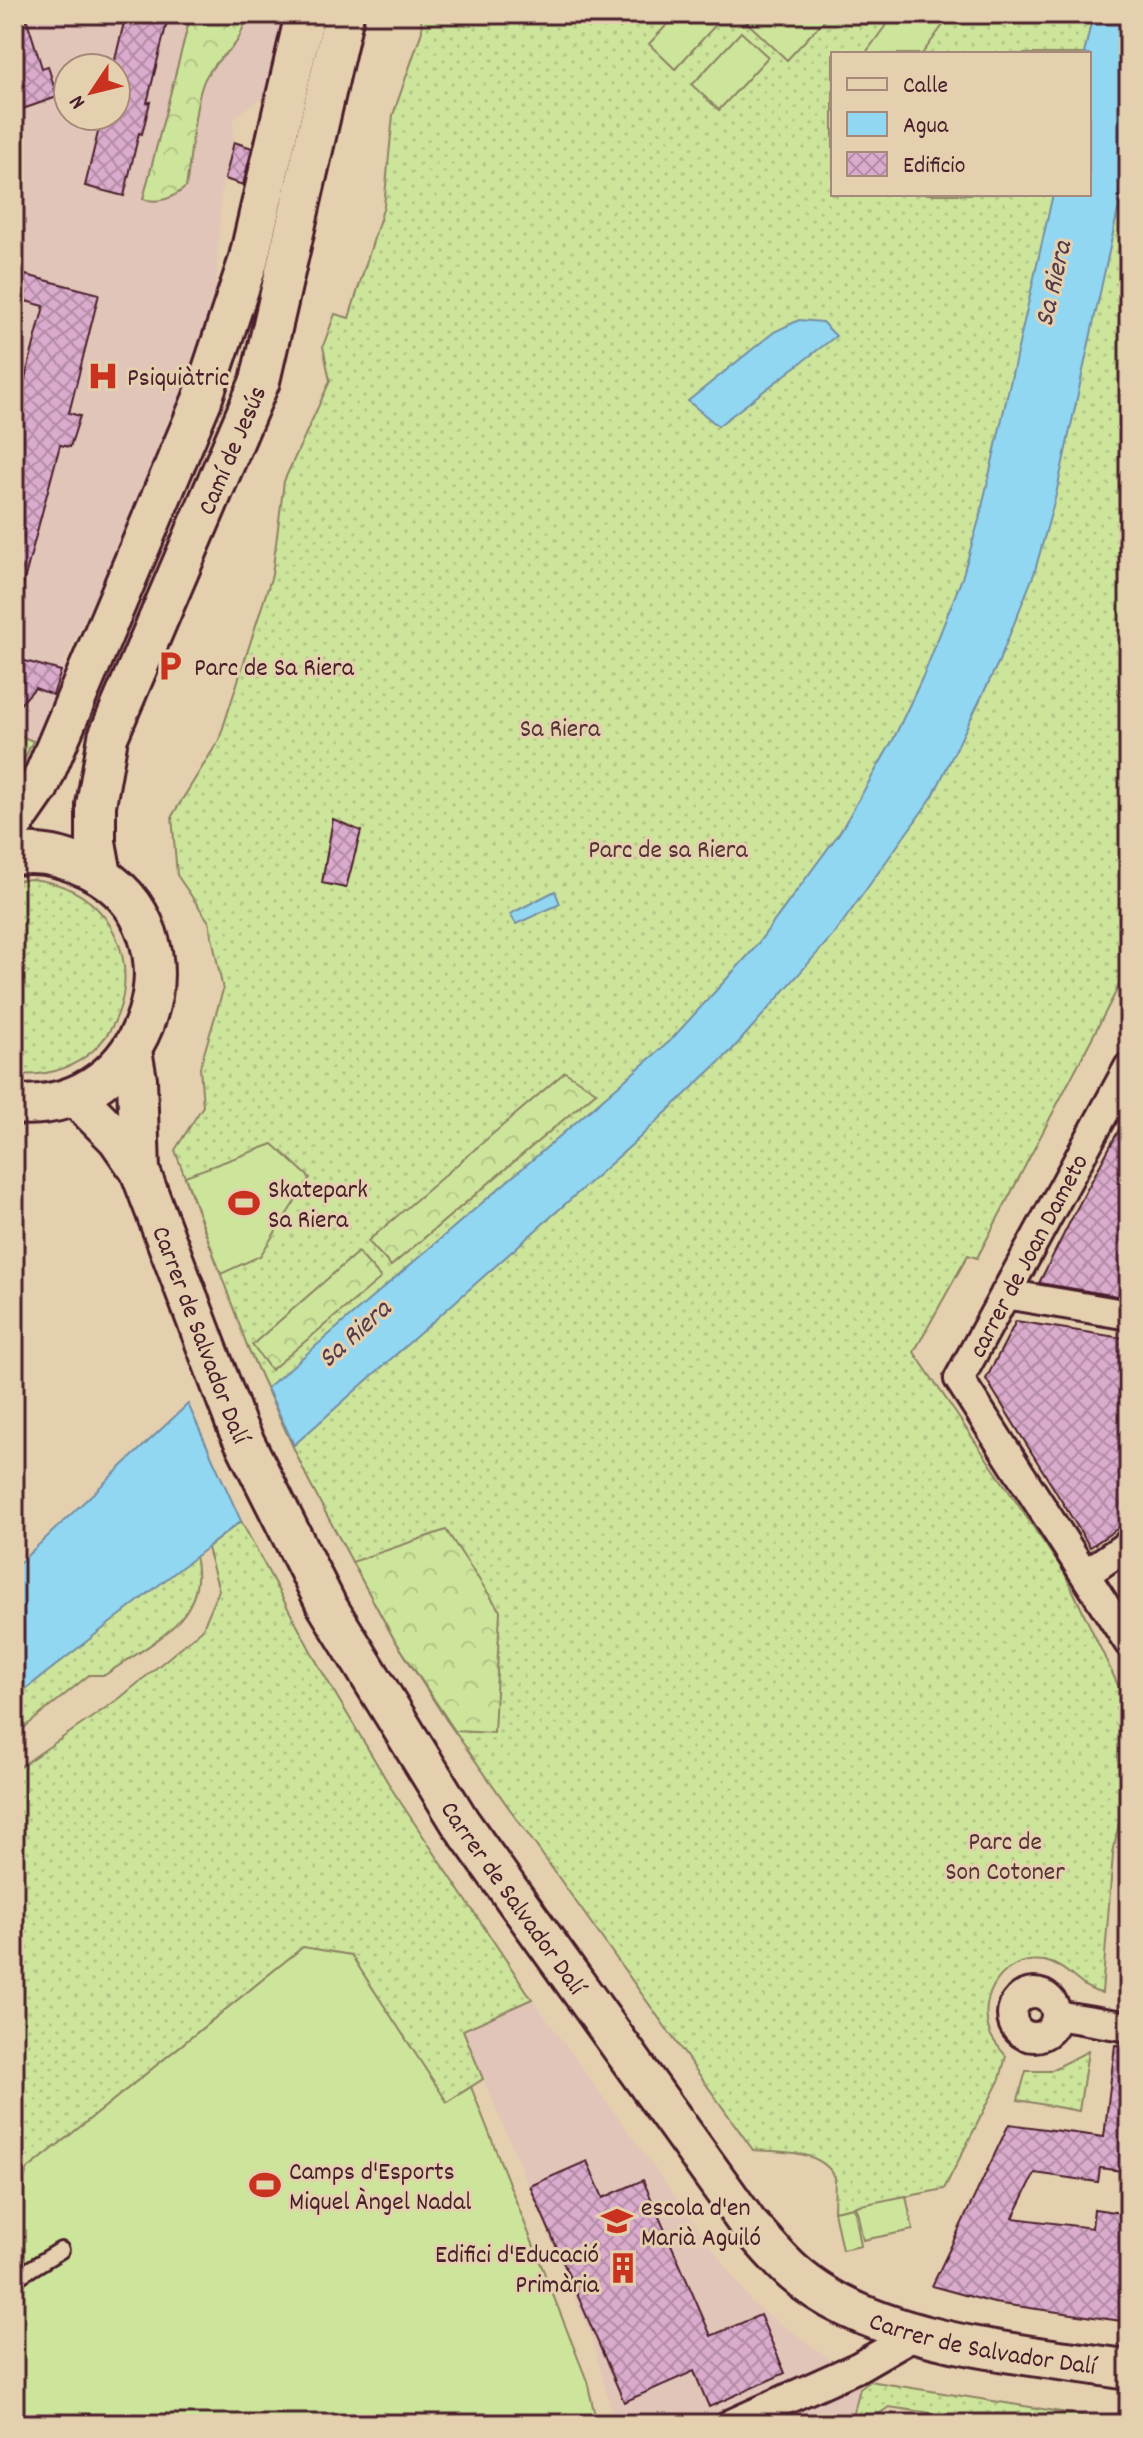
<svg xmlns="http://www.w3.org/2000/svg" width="1143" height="2438" viewBox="0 0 1143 2438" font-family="Dekko,sans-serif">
	<defs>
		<pattern id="grass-dots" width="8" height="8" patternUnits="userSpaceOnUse" patternTransform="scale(2)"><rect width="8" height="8" fill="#cde59b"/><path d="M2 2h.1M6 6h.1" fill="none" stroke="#b2c486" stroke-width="1.8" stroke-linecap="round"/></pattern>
		<pattern id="forest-crowns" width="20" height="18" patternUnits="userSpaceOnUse" patternTransform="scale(2)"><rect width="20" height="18" fill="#cde59b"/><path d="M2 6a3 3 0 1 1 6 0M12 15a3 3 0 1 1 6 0" fill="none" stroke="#b2c486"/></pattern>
		<pattern id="building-cross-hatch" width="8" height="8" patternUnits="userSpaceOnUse" patternTransform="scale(2)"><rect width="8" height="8" fill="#daabcc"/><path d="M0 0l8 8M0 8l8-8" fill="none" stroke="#b38ba6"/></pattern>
	</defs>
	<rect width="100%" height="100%" fill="#e4d0af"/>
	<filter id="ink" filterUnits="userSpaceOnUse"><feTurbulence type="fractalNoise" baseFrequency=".0125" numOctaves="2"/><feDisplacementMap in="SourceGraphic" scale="16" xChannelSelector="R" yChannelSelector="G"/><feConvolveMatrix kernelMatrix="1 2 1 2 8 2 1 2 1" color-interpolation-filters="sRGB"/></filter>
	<g filter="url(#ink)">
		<!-- built -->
		<path fill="#e1c5b8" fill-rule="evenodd" d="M14,14H284L268,94L233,118L234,142L221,192L215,310L200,362L165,426L173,430L104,588L94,599L64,663L69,666L44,737L33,741L14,733ZM68,68H116V116H68Z
			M532,1999L753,2304L830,2359L860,2388L851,2424H615L592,2338L463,2030Z"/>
		<!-- grass -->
		<path fill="url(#grass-dots)" stroke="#8c8263" stroke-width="2" fill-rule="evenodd" d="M421,14H1129V967L977,1258L968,1255L914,1352L1064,1572L1129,1708V1770L1113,1854L1102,1993C1078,1989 1070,1966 1044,1961C1004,1955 978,1995 989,2030C991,2040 1000,2048 1006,2056L1000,2079L944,2189L834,2211L835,2177C820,2149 781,2152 753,2150L447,1721L393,1637L310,1484L248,1348L175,1150L203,1106L200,1067L223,990L209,922L177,875L172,816L219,740L272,575L284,481L330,381L323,346L335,314L349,318L384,206L393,115L422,31ZM833,54H1089V194H833Z
			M14,733L33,741L14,780Z
			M31,879C166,893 150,1086 14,1074V881Z
			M241,1521L320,1668L393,1791L532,1999L463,2030L483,2079L447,2102L303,1947L28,2169L14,2205V1771L120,1698L202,1630L219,1590L207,1548Z
			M195,1556C210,1619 149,1644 105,1675H89L14,1736V1698Z
			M1088,2051L1079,2111L1018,2100L1026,2071H1050Z
			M869,2381L1129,2423V2424H1006L889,2407L864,2424H851L860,2388Z"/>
		<!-- forest -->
		<path fill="url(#forest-crowns)" stroke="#8c8263" stroke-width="2" d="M191,14H247C237,56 226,46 207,75C194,95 191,161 186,187C173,198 160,204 143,199Z
			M565,1072L596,1092L391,1266L368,1241Z
			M358,1252L381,1278L271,1370L252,1345Z
			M446,1530L500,1611L494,1733L455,1731L393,1637L352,1562Z"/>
		<!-- pitch -->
		<path fill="#cde59b" stroke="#8c8263" stroke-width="2" d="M677,14L724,16L675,69L649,44Z
			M738,14H830L787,60Z
			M894,14H951L922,54H865Z
			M741,32L768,57L719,110L692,85Z
			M273,1144L310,1178L260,1256L221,1274L185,1176Z
			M303,1947L351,1955L447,2102L471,2087L587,2381L597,2424H14V2205L28,2169Z
			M906,2196L913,2230L863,2240L856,2206Z
			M854,2207L861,2246L842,2250L834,2211Z"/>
		<!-- water -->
		<path fill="#91d7f2" stroke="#758da2" stroke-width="2" d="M1093,14H1129V160L1055,499L1034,574L999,661L933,796L835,933L732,1050L635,1142L294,1445L267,1388L669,1042L753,950L840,832L893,740L924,674L962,578L979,520L1053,194H1089V54H1084Z
			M799,320L822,322L836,336L718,426L688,401L774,332Z
			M555,891L560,904L516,924L510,914Z
			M188,1404L241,1521L14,1698V1568Z"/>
		<!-- building -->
		<path fill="url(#building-cross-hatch)" stroke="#4a1f2b" stroke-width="2" d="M14,14H25L42,68L48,66L57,97L14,112Z
			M126,14H169L147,103L150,102L142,134L139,133L124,196L85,186L102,116H116L113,68Z
			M234,142L252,148L243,185L225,179Z
			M14,272L99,294L69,413L80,416L70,447L60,445L21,592L14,591V420L44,306L14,298Z
			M14,658L61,671L53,695L35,688L14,711Z
			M333,819L361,831L346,888L322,883Z
			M1129,1111V1298L1039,1283L1075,1212Z
			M1016,1321L1129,1339V1521L1090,1547L986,1379Z
			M1115,2045L1129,2046V2172L1100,2168L1098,2182L1035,2173L1013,2218L1092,2228L1094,2209L1129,2214V2322L994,2303L932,2286L1009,2124L1104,2137Z
			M587,2161L603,2198L643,2180L711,2336L760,2315L785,2373L709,2407L694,2371L624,2402L530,2186Z"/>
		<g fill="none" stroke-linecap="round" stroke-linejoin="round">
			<defs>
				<path id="lane" d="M14,2279L61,2250"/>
				<path id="street" d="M1129,1067L959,1379L1129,1643
					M1005,1294L1129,1315
					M1087,1573L1129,1544
					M1012 2015a22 22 0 1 1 44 0a22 22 0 1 1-44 0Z
					M1056,2015L1129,2027
					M731,2424L858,2367L915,2334"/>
				<g id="secondary">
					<path d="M14,823L39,787L202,400L248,262L305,14"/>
					<path d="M14,855C42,851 66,857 91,870C207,930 151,1117 14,1104"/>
					<path id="s1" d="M102,875L96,842V805L108,737L260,381L344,14"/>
					<path d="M132,1051L137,1079L140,1171"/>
					<path id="s2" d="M75,1096L117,1138L140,1171L237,1427L327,1606L460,1822L748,2224C763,2240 777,2258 794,2273C875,2345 1025,2353 1129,2370"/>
				</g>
			</defs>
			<!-- lane casing -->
			<use href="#lane" stroke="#4a1f2b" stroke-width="20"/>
			<!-- street casing -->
			<use href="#street" stroke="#4a1f2b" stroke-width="34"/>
			<!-- secondary casing -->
			<use href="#secondary" stroke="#4a1f2b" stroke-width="44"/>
			<!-- lane -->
			<use href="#lane" stroke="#e4d0af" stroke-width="14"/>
			<!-- street -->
			<use href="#street" stroke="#e4d0af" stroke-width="28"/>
			<!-- secondary -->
			<use href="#secondary" stroke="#e4d0af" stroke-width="38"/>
		</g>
	</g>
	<!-- icons -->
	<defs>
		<symbol id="hospital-bare" viewBox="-9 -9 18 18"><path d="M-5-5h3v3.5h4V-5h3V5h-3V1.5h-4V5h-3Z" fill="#c8321e" stroke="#e4d0af" stroke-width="2.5" paint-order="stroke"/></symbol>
		<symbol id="parking-bare" viewBox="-9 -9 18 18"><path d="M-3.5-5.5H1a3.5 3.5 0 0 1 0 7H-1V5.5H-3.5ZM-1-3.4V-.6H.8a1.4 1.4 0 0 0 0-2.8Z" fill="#c8321e" stroke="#e4d0af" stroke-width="2.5" paint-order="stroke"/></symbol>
		<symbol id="stadium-bare" viewBox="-9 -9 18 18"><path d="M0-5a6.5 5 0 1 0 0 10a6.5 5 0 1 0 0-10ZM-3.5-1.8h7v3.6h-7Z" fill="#c8321e" stroke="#e4d0af" stroke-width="2.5" paint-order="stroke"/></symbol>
		<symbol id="school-bare" viewBox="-9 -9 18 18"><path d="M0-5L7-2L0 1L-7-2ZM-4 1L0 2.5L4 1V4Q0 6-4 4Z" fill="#c8321e" stroke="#e4d0af" stroke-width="2.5" paint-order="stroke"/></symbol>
		<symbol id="building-bare" viewBox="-9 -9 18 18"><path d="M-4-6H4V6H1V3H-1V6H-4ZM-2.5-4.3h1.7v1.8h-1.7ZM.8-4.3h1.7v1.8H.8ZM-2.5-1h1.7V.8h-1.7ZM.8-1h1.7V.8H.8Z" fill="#c8321e" stroke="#e4d0af" stroke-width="2.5" paint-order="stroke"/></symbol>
	</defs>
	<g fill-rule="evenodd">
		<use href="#hospital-bare" x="81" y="354" width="44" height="44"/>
		<use href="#parking-bare" x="148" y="644" width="44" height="44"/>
		<use href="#stadium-bare" x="222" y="1181" width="44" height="44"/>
		<use href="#stadium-bare" x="243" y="2163" width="44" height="44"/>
		<use href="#school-bare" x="595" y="2199" width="44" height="44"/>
		<use href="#building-bare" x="601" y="2246" width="44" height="44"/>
	</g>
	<g text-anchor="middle" stroke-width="6" stroke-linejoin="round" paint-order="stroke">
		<!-- poi labels -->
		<g font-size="26" fill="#4a1f2b" stroke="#e4d0af" text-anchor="start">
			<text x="127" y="385">Psiquiàtric</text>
			<text x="194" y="675">Parc de Sa Riera</text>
			<text x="268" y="1197">Skatepark<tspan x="268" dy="30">Sa Riera</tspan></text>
			<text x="289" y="2179">Camps d'Esports<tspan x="289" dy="30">Miquel Àngel Nadal</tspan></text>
			<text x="641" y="2215">escola d'en<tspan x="641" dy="30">Marià Aguiló</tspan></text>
			<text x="599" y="2262" text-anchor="end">Edifici d'Educació<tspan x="599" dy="30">Primària</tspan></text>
		</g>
		<!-- street labels -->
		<g font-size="26" fill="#4a1f2b" stroke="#e4d0af">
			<text dy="9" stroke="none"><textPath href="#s1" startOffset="452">Camí de Jesús</textPath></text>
			<text transform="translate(1027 1255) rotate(-62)" y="9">carrer de Joan Dameto</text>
			<text dy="9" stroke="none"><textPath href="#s2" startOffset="274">Carrer de Salvador Dalí</textPath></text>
			<text dy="9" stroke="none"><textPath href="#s2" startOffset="920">Carrer de Salvador Dalí</textPath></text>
			<text dy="9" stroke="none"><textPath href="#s2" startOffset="1594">Carrer de Salvador Dalí</textPath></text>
		</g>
		<!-- park labels -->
		<g font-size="26" fill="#573336" stroke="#e4d0af">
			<text x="560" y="736">Sa Riera</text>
			<text x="668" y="857">Parc de sa Riera</text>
			<text x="1005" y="1849">Parc de<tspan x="1005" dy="30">Son Cotoner</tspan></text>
		</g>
		<!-- water labels -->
		<g font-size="28" font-style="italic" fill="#553b49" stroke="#e4d0af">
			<text transform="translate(1051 283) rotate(-77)" y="10">Sa Riera</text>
			<text transform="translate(353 1332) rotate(-42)" y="10">Sa Riera</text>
		</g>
	</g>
	<!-- margin -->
	<rect width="1143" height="2438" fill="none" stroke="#e4d0af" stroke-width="48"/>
	<rect x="24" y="24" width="1095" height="2390" fill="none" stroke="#4a1f2b" stroke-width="3" filter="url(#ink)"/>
	<!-- legend -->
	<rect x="831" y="52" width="260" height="144" fill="#e4d0af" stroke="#a6897a" stroke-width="2"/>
	<rect x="847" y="78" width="40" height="12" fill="#e4d0af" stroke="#a6897a" stroke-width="2"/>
	<text x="903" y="92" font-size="24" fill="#4a1f2b">Calle</text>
	<rect x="847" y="112" width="40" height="24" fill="#91d7f2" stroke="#a6897a" stroke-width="2"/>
	<text x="903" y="132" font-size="24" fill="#4a1f2b">Agua</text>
	<rect x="847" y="152" width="40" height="24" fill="url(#building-cross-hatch)" stroke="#a6897a" stroke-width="2"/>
	<text x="903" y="172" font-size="24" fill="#4a1f2b">Edificio</text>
	<!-- north arrow -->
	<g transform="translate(92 92) rotate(235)"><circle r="38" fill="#e4d0af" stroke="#a6897a" stroke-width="2"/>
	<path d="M0-6L14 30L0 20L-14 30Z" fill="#c8321e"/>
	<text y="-12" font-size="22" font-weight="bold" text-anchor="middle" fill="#4a1f2b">N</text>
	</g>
</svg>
